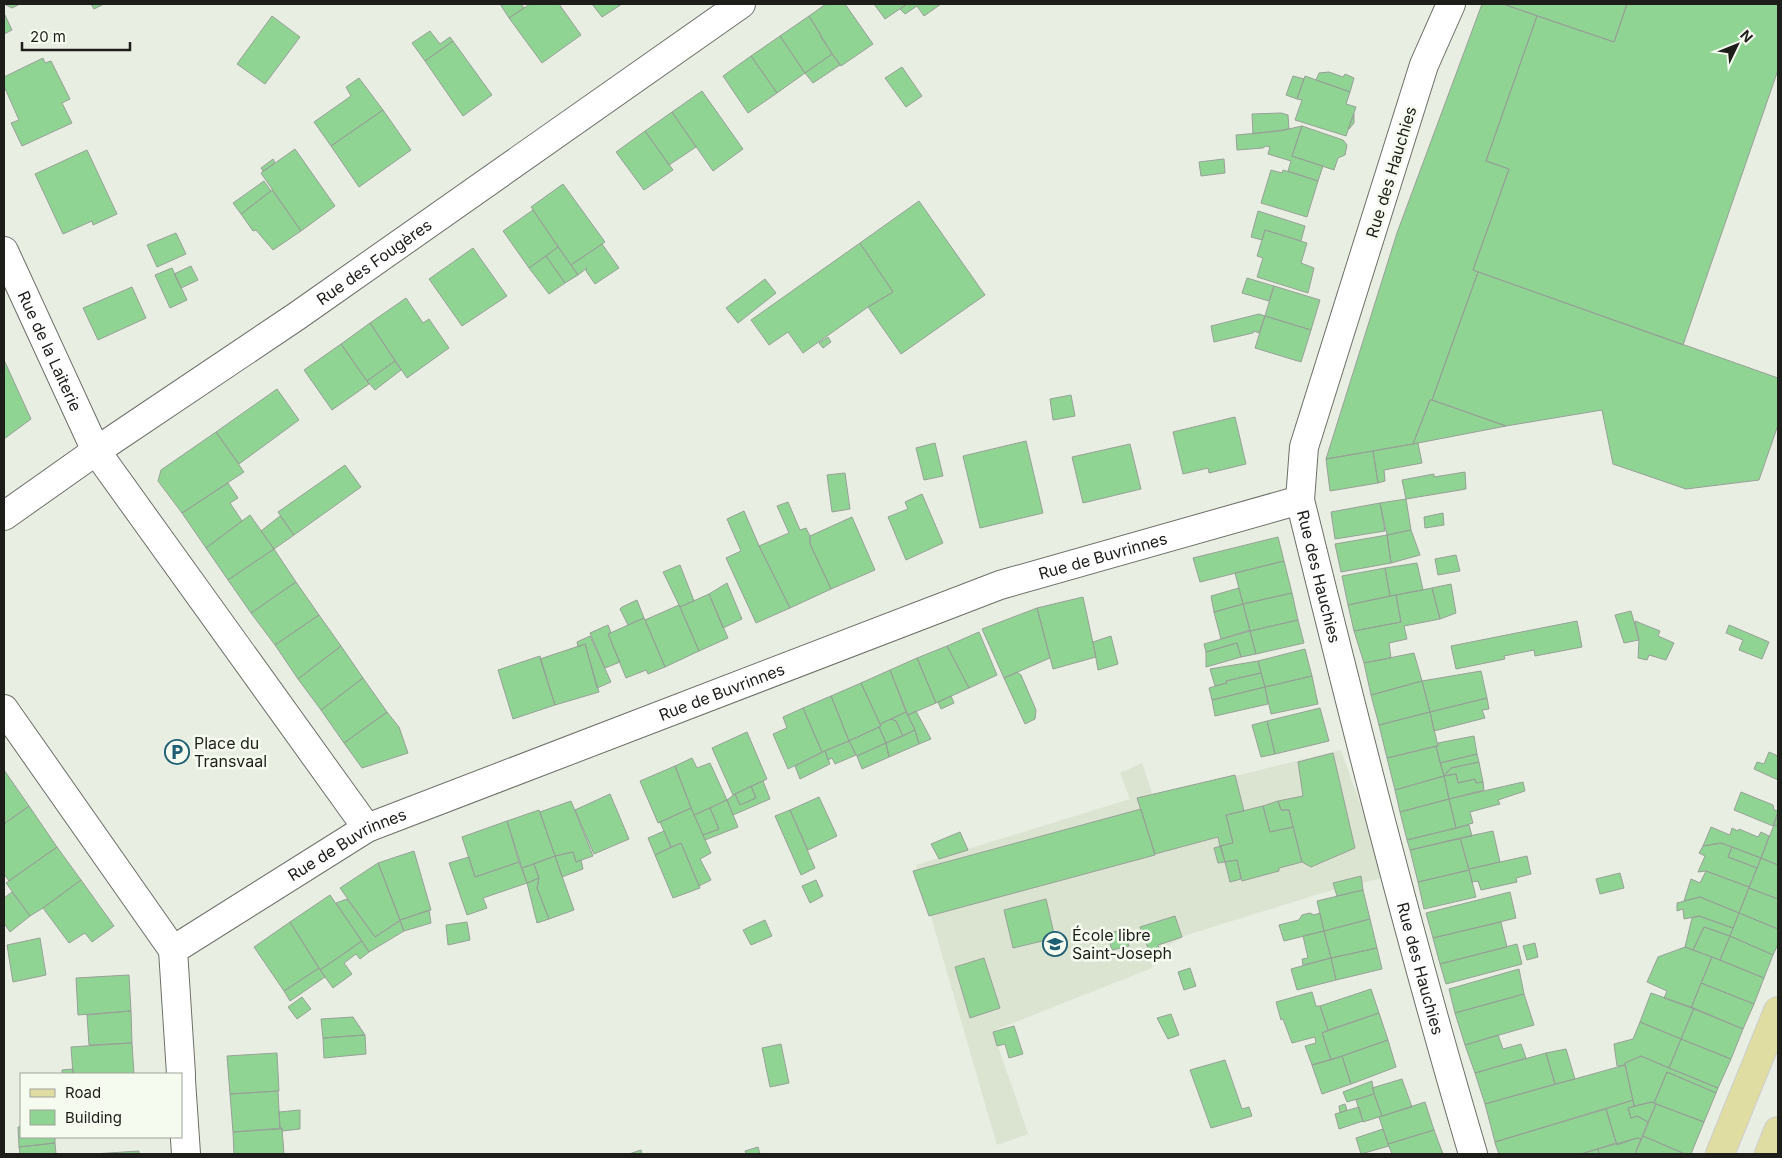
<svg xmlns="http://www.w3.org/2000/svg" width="1782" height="1158" viewBox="0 0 1782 1158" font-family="Inter,sans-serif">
	<rect width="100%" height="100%" fill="#e9eee3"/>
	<!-- built -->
	<path fill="#dbe3d1" d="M1341,750L1386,877L1319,894L1187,935L1154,953L1152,968L993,1031L1028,1134L997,1145L916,865L1130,799L1120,773L1142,763L1153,796Z"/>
	<!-- building -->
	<path fill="#90d494" stroke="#97a097" d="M4,4H20L12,8Z
		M91,4H104L94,9Z
		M500,4H521L524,8L509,18Z
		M530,4H559L581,35L542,63L509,18Z
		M592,4H622L602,17Z
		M826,4H845L873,44L841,66L820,36L821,35L809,16Z
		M874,4H907L885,19Z
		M907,4H941L924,16L917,6L905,14L900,9Z
		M1482,4H1503L1537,16L1486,161L1509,169L1473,270L1478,272L1432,400H1430L1413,444L1326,459L1397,233Z
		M1503,4H1627L1614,42Z
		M1627,4H1778V70L1683,345L1473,270L1509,169L1486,161L1537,16L1614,42Z
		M4,13L12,30L4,34Z
		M272,16L300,37L265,84L237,64Z
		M809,16L832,54L805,73L780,36Z
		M430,31L440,44L450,37L453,41L425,61L412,43Z
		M780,36L805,73L777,93L751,56Z
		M453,41L492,95L463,116L425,61Z
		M832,54L840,65L813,83L805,73Z
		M751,56L777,93L748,113L723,76Z
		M43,58L45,63L51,61L70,99L62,103L72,123L22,146L11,123L19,120L4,86V77Z
		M902,67L922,96L906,107L885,78Z
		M1329,72L1343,77L1345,74L1354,78L1350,92L1316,80L1319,73Z
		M1293,76L1304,79L1297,99L1286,95Z
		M1305,76L1350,92L1346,104L1356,107L1346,136L1295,120L1302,100L1297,99Z
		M359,78L383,110L331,146L314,122L351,96L346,87Z
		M702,91L743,149L713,171L672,112Z
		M383,110L411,150L359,187L331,146Z
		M672,112L696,147L669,165L645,131Z
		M1281,113L1288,115L1289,129L1253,134L1252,114Z
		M1354,114V123L1349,129H1348Z
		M1302,126L1343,140L1347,145L1345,155L1338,158L1334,170L1292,156Z
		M1302,126L1292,156L1323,166L1318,181L1288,171L1291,161L1268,154L1270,147L1266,146L1263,148L1237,150L1236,135L1280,131Z
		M645,131L673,170L644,190L616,152Z
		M295,149L335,206L301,231L261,173Z
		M87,150L117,214L93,225L92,221L63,234L35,174Z
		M273,159L275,163L263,171L261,168Z
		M1224,159L1225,173L1201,176L1199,162Z
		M1271,170L1282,173L1283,170L1318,181L1307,217L1261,203Z
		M264,181L271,191L241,214L233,203Z
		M563,184L605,242L571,265L531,207Z
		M272,190L301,231L273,250L256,230L253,231L241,214Z
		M919,201L985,295L901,354L868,307L893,292L860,243Z
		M533,210L558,247L529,268L503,231Z
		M1258,211L1305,226L1301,241L1265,230L1262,240L1251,237Z
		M1265,230L1307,243L1301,263L1314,268L1308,293L1257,277L1263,258L1257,256Z
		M176,233L186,254L157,267L147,245Z
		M860,243L893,292L868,307L803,353L788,332L769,345L751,320Z
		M602,244L619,268L595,284L586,271L587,268L578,275L571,265Z
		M558,247L578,275L565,283L546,256Z
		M473,248L507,296L462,326L429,279Z
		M546,256L565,283L549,294L529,268Z
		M191,266L198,280L181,288L174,274Z
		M172,268L187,300L170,308L155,275Z
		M1478,272L1778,378V425L1759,480L1686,489L1613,464L1602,410L1506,426L1432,400Z
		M1247,278L1274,286L1269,301L1242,293Z
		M765,279L776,293L738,323L726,308Z
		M1274,286L1320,300L1311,330L1265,316Z
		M132,287L146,318L98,340L83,308Z
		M406,298L423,323L429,319L449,348L407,378L370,323Z
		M1259,314L1265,316L1259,333L1254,331L1253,333L1214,342L1211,326Z
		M1265,316L1311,330L1301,362L1255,348Z
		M370,323L395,361L367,381L341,344Z
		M828,337L831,342L823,348L819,343Z
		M341,344L369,384L332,410L304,370Z
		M4,360L31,419L4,439Z
		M395,361L401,370L375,390L367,381Z
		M277,389L299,420L239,464L216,432Z
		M1071,395L1075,416L1053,420L1050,399Z
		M1430,400H1432L1506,426L1413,444Z
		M1235,417L1246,464L1209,473L1208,468L1183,474L1173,432Z
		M216,432L244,472L182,513L158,481L161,470Z
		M1026,441L1043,513L980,528L963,456Z
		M935,443L943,476L924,480L916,448Z
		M1418,443L1422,463L1384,470L1385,481L1378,483L1373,451Z
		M1130,444L1141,489L1083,503L1072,457Z
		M1373,451L1378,483L1330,491L1326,459Z
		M345,465L361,487L294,535L278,512Z
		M1465,472L1466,489L1406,499L1402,480L1434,474V477Z
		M845,473L850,509L832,512L827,475Z
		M228,483L238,498L230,503L242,521L206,548L182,513Z
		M922,494L943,543L906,560L888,517L908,509L905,502Z
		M1406,499L1411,530L1387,535L1380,503Z
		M788,502L800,530L806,528L810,536V544L831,589L790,608L759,546L789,533L777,506Z
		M1380,503L1385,531L1335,539L1331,512Z
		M744,511L760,548L790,608L756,623L726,558L741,551L727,519Z
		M1443,513L1444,525L1425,528L1424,517Z
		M250,515L274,549L228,580L206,548Z
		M280,516L294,535L274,549L261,531Z
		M852,517L875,570L831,589L810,544V536Z
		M1411,530L1420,555L1391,563L1387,535Z
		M1387,535L1391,563L1341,572L1335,544Z
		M1278,537L1284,561L1200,582L1193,558Z
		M274,549L296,582L251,613L228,580Z
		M1456,555L1460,571L1438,575L1435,559Z
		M1284,561L1292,593L1243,604L1235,573Z
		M1417,563L1423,590L1390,596L1385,568Z
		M680,565L694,601L680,607L663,572Z
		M1385,568L1390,596L1348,605L1342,576Z
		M296,582L319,615L275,645L251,613Z
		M727,583L742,619L723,628L709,594Z
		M1451,584L1456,613L1440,619L1432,588Z
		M1239,588L1243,604L1214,612L1211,596Z
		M1432,588L1440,619L1404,626L1407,639L1389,643L1391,658L1364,663L1354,631L1401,622L1396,595Z
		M1292,593L1298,620L1250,631L1243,604Z
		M709,594L728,638L699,651L680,607Z
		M1396,595L1401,622L1354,631L1348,605Z
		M1083,597L1096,657L1053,669L1037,608Z
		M637,600L644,618L628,625L620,609L622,607Z
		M1243,604L1250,630L1221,639L1214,612Z
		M679,605L699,651L665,667L645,620Z
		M1037,608L1050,658L1004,678L982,629Z
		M1631,611L1639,640L1624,643L1615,615Z
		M319,615L341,646L298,679L275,645Z
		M644,618L665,667L648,674L646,670L626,678L608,634Z
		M1298,620L1304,643L1256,654L1250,631Z
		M1577,621L1582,647L1535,656L1534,650L1504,656L1505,659L1456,669L1451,646Z
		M1635,621L1660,631L1658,636L1674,643L1666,660L1649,655L1647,660L1638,658L1639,640Z
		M608,625L611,633L608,634L620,662L605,668L590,633Z
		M1729,625L1769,642L1762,659L1739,650L1743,640L1726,633Z
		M1250,631L1256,654L1241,657L1237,643L1206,652L1204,644Z
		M979,632L997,675L969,688L947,646Z
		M590,636L611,682L597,688L585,644L578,647L577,642Z
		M1111,636L1118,664L1098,670L1093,642Z
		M1237,643L1241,657L1206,667V652Z
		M585,644L599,692L555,705L540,659Z
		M341,646L363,678L321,710L298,679Z
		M947,646L969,688L936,703L917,658Z
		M1305,649L1312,676L1265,687L1258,661Z
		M1414,653L1422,681L1371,695L1364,663Z
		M540,656L555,705L513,719L498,670Z
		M917,658L936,703L908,715L890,670Z
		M1258,661L1261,673L1226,681L1227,683L1215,686L1210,669Z
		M890,670L906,712L880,724L861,683Z
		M1481,671L1487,698L1430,712L1422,681Z
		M1017,672L1021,675L1036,710L1035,719L1025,724L1004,678Z
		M1261,673L1265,687L1212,700L1209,688L1227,683L1226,681Z
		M1312,676L1318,704L1271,714L1265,687Z
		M363,678L387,712L344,743L321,710Z
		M1422,681L1430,712L1379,725L1371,695Z
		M861,683L881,726L849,741L831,696Z
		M1265,687L1268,704L1215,716L1212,700Z
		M831,696L849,741L822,752L803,708Z
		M951,696L954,703L941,709L938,702Z
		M1487,698L1489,709L1482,710L1485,718L1434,731L1430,712Z
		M803,708L822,752L788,769L773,734L787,728L783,717Z
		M1320,708L1329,741L1275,754L1267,721Z
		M916,711L931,739L919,744L915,730L908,715Z
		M387,712L399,727L408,753L362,768L344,743Z
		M906,712L915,730L903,736L896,721L891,719Z
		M1430,712L1438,746L1387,758L1379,725Z
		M891,719L896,721L903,736L886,743L879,727L881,726L880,724Z
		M1267,721L1275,754L1261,757L1252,725Z
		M879,727L886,743L857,756L849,741Z
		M915,730L919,744L889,757L886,743Z
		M747,732L767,779L733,795L712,748Z
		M1474,736L1477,754L1440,763L1436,746H1438V743Z
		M849,741L856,755L835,764L832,758L828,760L825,751Z
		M886,743L889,757L862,769L857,756Z
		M1436,746L1444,776L1395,790L1387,758Z
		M825,751L830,764L800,779L795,766Z
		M1769,752L1778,756V780L1754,769L1757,762L1764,764Z
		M1333,753L1355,848L1311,867L1302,862L1289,810H1281L1278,801L1303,796L1298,762Z
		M1477,754L1479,762L1451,768L1444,776L1440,763Z
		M692,758L697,768L710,763L727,800L694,815L675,766Z
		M1479,762L1483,782L1476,783L1475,779L1458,783L1456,774L1444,776L1451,768Z
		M675,766L691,808L658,823L640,781Z
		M4,770L29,806L4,824Z
		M1456,774L1458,783L1475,779L1476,783L1483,782L1484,790L1449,799L1444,776Z
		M1235,775L1244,811L1226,815L1233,843L1220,846L1218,837L1155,854L1137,798Z
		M1444,776L1449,799L1400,812L1395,790Z
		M763,781L770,799L733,815L727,800L735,794L740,805L756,798L751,786Z
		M1523,782L1525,791L1498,800L1500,804L1470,812L1473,823L1456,828L1449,799Z
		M751,786L756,798L740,805L735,794Z
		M1741,792L1773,805L1774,810L1778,811L1773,826L1734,810Z
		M610,794L629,839L594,854L575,810Z
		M819,797L837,836L808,850L790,810Z
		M1449,799L1456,828L1407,840L1400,812Z
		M727,800L738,827L705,840L703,835L719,829L710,808Z
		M571,801L593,856L576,862L573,852L555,856L540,812Z
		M1278,801L1281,810H1289L1293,827L1270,832L1263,806Z
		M29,806L57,847L9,881L4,874V824Z
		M1263,806L1270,832L1293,827L1302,862L1279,868V871L1242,881L1237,860L1225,862L1220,846L1233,843L1226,815Z
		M691,808L711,853L700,859L711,880L699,886L681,843L671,847L660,822Z
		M710,808L719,829L703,835L694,815Z
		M1141,809L1155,855L929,916L913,871Z
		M539,810L555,856L522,868L507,821Z
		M790,810L815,868L801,875L775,816Z
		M1778,814V826L1774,825Z
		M507,821L519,862L475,877L462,837Z
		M1469,825L1472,836L1410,850L1407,840Z
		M1774,825L1778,826V865L1761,858Z
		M1711,827L1730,835L1732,828L1738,831L1739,829L1758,837L1761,832L1769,836L1761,858L1721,843L1703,846Z
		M664,831L671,847L655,855L648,838Z
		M1493,831L1500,862L1469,869L1460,838Z
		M960,832L968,850L939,859L931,844Z
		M1460,838L1469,870L1418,882L1410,850Z
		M681,843L700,888L673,898L655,855Z
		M1721,843L1732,847L1728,857L1757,868L1749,887L1706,871L1698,872L1705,856L1699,853L1703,846Z
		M1221,846L1225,862L1218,863L1214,848Z
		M57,847L81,880L43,908L30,916L6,883Z
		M1732,847L1761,858L1757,868L1728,857Z
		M414,851L431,910L400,920L378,863Z
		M573,852L576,862L581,860L583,869L562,877L555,856Z
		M555,856L574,910L549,919L537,888L539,878L534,864Z
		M1527,856L1531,874L1516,878L1517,882L1481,890L1478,881L1472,882L1469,869Z
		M469,857L475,877L519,862L527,883L483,898L487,908L467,915L449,863Z
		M1761,858L1778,865V899L1749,888Z
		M1237,860L1241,879L1230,882L1225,862Z
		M378,863L400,920L375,937L340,888Z
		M534,864L539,878L527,883L522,868Z
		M1469,870L1476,897L1424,909L1418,882Z
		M1706,871L1749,887L1739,913L1700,897L1684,901L1691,879L1700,883Z
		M1620,873L1624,888L1600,894L1596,879Z
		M1361,876L1363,890L1337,896L1333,883Z
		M539,878L537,888L549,919L537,923L527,883Z
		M81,880L114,926L92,942L85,933L69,943L43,908Z
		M816,880L823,896L810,903L802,886Z
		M1749,888L1778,899V929L1739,913Z
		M1363,890L1370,919L1324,931L1317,901Z
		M12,892L30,916L10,932L4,923V898Z
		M1510,892L1516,918L1433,938L1426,913Z
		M330,895L362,941L320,970L290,922Z
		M1700,897L1739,913L1733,928L1699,916L1684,919L1683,909L1677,911V903Z
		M347,899L375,937L400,921L404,931L369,952L336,903Z
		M1046,899L1055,938L1013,948L1004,910Z
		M429,910L431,923L404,931L400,920Z
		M1310,913L1314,915L1320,913L1324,931L1284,941L1279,925L1299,920L1302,915Z
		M1739,913L1778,929V944L1773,955L1730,936Z
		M1175,916L1182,937L1158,945L1161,953L1151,956L1140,927Z
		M1699,916L1733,928L1730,936L1704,927L1693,950L1685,947L1692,918Z
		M1370,919L1377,948L1331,958L1324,931Z
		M765,920L772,936L751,945L743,930Z
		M290,922L319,968L284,991L254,947Z
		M467,922L470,940L448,945L446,925Z
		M1501,922L1507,947L1440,964L1433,938Z
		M1704,927L1730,936L1720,960L1693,950Z
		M1124,929L1129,946L1112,950L1107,934Z
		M1324,931L1331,958L1303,965L1302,959L1308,958L1303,936Z
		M1730,936L1773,955L1764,978L1720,960Z
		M40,938L46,975L13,982L7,945Z
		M362,941L369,952L360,959L356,954L344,963L352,974L333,988L320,970Z
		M1535,943L1538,957L1527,960L1523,946Z
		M1517,944L1522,964L1446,984L1440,964Z
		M1685,947L1712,957L1691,1008L1664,998L1667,991L1647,982L1658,957Z
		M1377,948L1382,969L1336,980L1331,958Z
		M1712,957L1764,978L1754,1004L1701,983Z
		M984,958L1000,1008L970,1018L955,967Z
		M1331,958L1336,980L1297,990L1291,969Z
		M319,968L325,977L290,1001L284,991Z
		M1190,968L1196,986L1184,990L1178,972Z
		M1519,969L1524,994L1455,1013L1449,989Z
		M129,975L131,1011L78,1015L76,978Z
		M1701,983L1754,1004L1743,1029L1691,1008Z
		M1371,989L1379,1013L1328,1030L1320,1006Z
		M1312,992L1316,1006H1320L1328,1030L1322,1033L1331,1060L1312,1065L1305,1046L1316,1043L1315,1037L1292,1043L1283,1019L1281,1020L1276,1002Z
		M1651,993L1694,1008L1681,1039L1640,1022Z
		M1524,994L1534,1025L1465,1045L1455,1013Z
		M302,997L311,1009L297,1019L288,1007Z
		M1694,1008L1743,1029L1731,1059L1681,1039Z
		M131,1011L132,1043L89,1045L87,1015Z
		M1379,1013L1388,1040L1331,1060L1322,1033Z
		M1171,1014L1179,1035L1168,1039L1157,1018Z
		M353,1017L365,1035L323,1038L321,1019Z
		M1640,1022L1681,1039L1669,1068L1641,1056L1625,1063V1065L1617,1066L1614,1044L1633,1039Z
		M1014,1026L1023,1054L1009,1058L1005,1044L997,1046L993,1032Z
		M365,1035L366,1054L324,1058L323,1038Z
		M1498,1035L1503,1049L1521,1044L1526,1058L1475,1073L1465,1045Z
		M1681,1039L1731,1059L1718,1088L1669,1068Z
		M1388,1040L1396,1067L1351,1084L1342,1056Z
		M132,1043L134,1074H73L71,1047Z
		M781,1044L789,1083L770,1087L762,1048Z
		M1566,1049L1575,1079L1555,1084L1546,1053Z
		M277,1053L279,1091L230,1094L227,1056Z
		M1546,1053L1555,1084L1485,1104L1475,1073Z
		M1342,1056L1351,1084L1322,1094L1312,1065Z
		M1641,1056L1669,1068L1718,1088L1716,1093L1667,1072L1654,1103L1652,1102L1634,1106L1625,1063Z
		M1225,1060L1242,1109L1249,1107L1252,1116L1211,1128L1190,1070Z
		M1625,1065L1633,1100L1495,1142L1485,1104Z
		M73,1069V1074H62V1070Z
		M1667,1072L1716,1093L1704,1122L1654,1103Z
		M1402,1079L1412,1107L1382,1116L1372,1088Z
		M1372,1081L1374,1094L1347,1102L1343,1092Z
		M278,1091L280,1129L233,1132L230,1094Z
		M1374,1094L1382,1116L1363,1122L1356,1100Z
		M1633,1100L1634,1106L1628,1108L1631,1118L1637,1116L1648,1122L1641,1139L1637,1138L1617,1145L1606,1109Z
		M1425,1102L1434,1130L1388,1144L1379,1117Z
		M1652,1102L1656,1104L1648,1122L1637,1116L1631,1118L1628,1108Z
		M1345,1104L1347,1110L1340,1113L1339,1106Z
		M1656,1104L1704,1122L1691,1154H1685L1643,1136Z
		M1359,1107L1363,1121L1339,1129L1335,1114Z
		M1606,1109L1616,1143L1581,1154H1499L1495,1143V1142Z
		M300,1110V1129L282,1131V1128L280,1129L279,1112Z
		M21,1126V1137H55V1143L19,1147L18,1127Z
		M282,1128L284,1154H234L233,1132Z
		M1383,1129L1389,1146L1361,1154L1356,1138Z
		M1434,1130L1443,1154H1392L1388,1144Z
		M1643,1136L1685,1154H1635Z
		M1637,1138L1641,1139L1635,1154H1599L1598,1149Z
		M55,1143L56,1154H20L19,1147Z
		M758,1147L760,1154H746L745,1151Z
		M1598,1149L1599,1154H1581Z
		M641,1150L642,1154H629Z
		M139,1151V1154H93Z"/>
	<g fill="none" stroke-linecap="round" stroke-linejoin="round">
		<defs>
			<g id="minor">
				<path id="s1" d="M1451,4L1424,65L1304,447L1300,500C1354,719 1409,938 1473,1154"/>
				<path id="s2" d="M4,251L96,451L367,828"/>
				<path id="s3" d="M4,516L96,451L297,316L741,4"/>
				<path d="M4,709L173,950"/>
				<path id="s4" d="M173,950L367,828L1000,585L1300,500"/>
				<path d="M173,950L181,1074"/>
				<path d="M181,1080L186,1154"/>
			</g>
			<path id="primary" d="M1720,1154L1778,1011
				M1769,1154L1778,1131"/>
		</defs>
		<!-- minor casing -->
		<use href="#minor" stroke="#6c7067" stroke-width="30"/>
		<!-- primary casing -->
		<use href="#primary" stroke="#cdcecd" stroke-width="30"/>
		<!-- minor -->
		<use href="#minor" stroke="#fff" stroke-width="28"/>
		<!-- primary -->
		<use href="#primary" stroke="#e0dda3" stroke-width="28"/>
	</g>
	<!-- icons -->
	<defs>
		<symbol id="parking-ring" viewBox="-11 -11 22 22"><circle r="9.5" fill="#f6fbf0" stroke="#1f5f74" stroke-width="1.5"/><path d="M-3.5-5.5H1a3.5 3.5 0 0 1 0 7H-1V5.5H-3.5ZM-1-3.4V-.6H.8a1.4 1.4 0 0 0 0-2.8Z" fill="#1f5f74"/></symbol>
		<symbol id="school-ring" viewBox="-11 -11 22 22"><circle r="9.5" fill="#f6fbf0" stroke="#1f5f74" stroke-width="1.5"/><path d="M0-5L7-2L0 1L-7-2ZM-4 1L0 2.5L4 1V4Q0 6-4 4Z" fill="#1f5f74"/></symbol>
	</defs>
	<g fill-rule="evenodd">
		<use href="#parking-ring" x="163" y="738" width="28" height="28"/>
		<use href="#school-ring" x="1041" y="930" width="28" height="28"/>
	</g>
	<g text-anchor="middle" stroke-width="5" stroke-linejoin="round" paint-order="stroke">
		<!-- street labels -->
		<g font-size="16" fill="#1d1e1a" stroke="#f6fbf0">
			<text transform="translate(1391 172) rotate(-73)" y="6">Rue des Hauchies</text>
			<text dy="6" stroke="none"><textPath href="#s3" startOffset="449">Rue des Fougères</textPath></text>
			<text dy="6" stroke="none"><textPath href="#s2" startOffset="110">Rue de la Laiterie</textPath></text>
			<text dy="6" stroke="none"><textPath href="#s4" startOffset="1014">Rue de Buvrinnes</textPath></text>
			<text dy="6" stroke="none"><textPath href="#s1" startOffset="599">Rue des Hauchies</textPath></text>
			<text dy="6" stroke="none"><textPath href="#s4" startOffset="609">Rue de Buvrinnes</textPath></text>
			<text dy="6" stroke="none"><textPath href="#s4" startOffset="204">Rue de Buvrinnes</textPath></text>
			<text dy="6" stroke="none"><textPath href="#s1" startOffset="1004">Rue des Hauchies</textPath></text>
		</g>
		<!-- poi labels -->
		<g font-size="16" fill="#1d1e1a" stroke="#f6fbf0" text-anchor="start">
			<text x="194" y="749">Place du<tspan x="194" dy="18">Transvaal</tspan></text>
			<text x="1072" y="941">École libre<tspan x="1072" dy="18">Saint-Joseph</tspan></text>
		</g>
	</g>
	<!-- border -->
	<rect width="1782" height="1158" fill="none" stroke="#1d1e1a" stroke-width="10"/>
	<!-- legend -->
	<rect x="20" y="1073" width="162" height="65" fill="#f6fbf0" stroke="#9fa39a"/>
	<rect x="30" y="1089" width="25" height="8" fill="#e0dda3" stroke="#9fa39a"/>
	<text x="65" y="1098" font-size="15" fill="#1d1e1a">Road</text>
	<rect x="30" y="1110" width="25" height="15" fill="#90d494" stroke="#9fa39a"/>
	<text x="65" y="1123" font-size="15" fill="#1d1e1a">Building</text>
	<!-- north arrow -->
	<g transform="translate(1737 45) rotate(47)" stroke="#f6fbf0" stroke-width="4" paint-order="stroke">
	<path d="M0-4L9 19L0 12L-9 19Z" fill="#1d1e1a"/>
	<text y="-8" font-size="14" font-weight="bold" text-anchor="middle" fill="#1d1e1a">N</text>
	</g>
	<!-- scale -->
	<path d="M22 42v8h108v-8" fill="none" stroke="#1d1e1a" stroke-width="2.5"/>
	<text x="30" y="42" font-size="15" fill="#1d1e1a" stroke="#f6fbf0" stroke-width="4" paint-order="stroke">20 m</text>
</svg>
